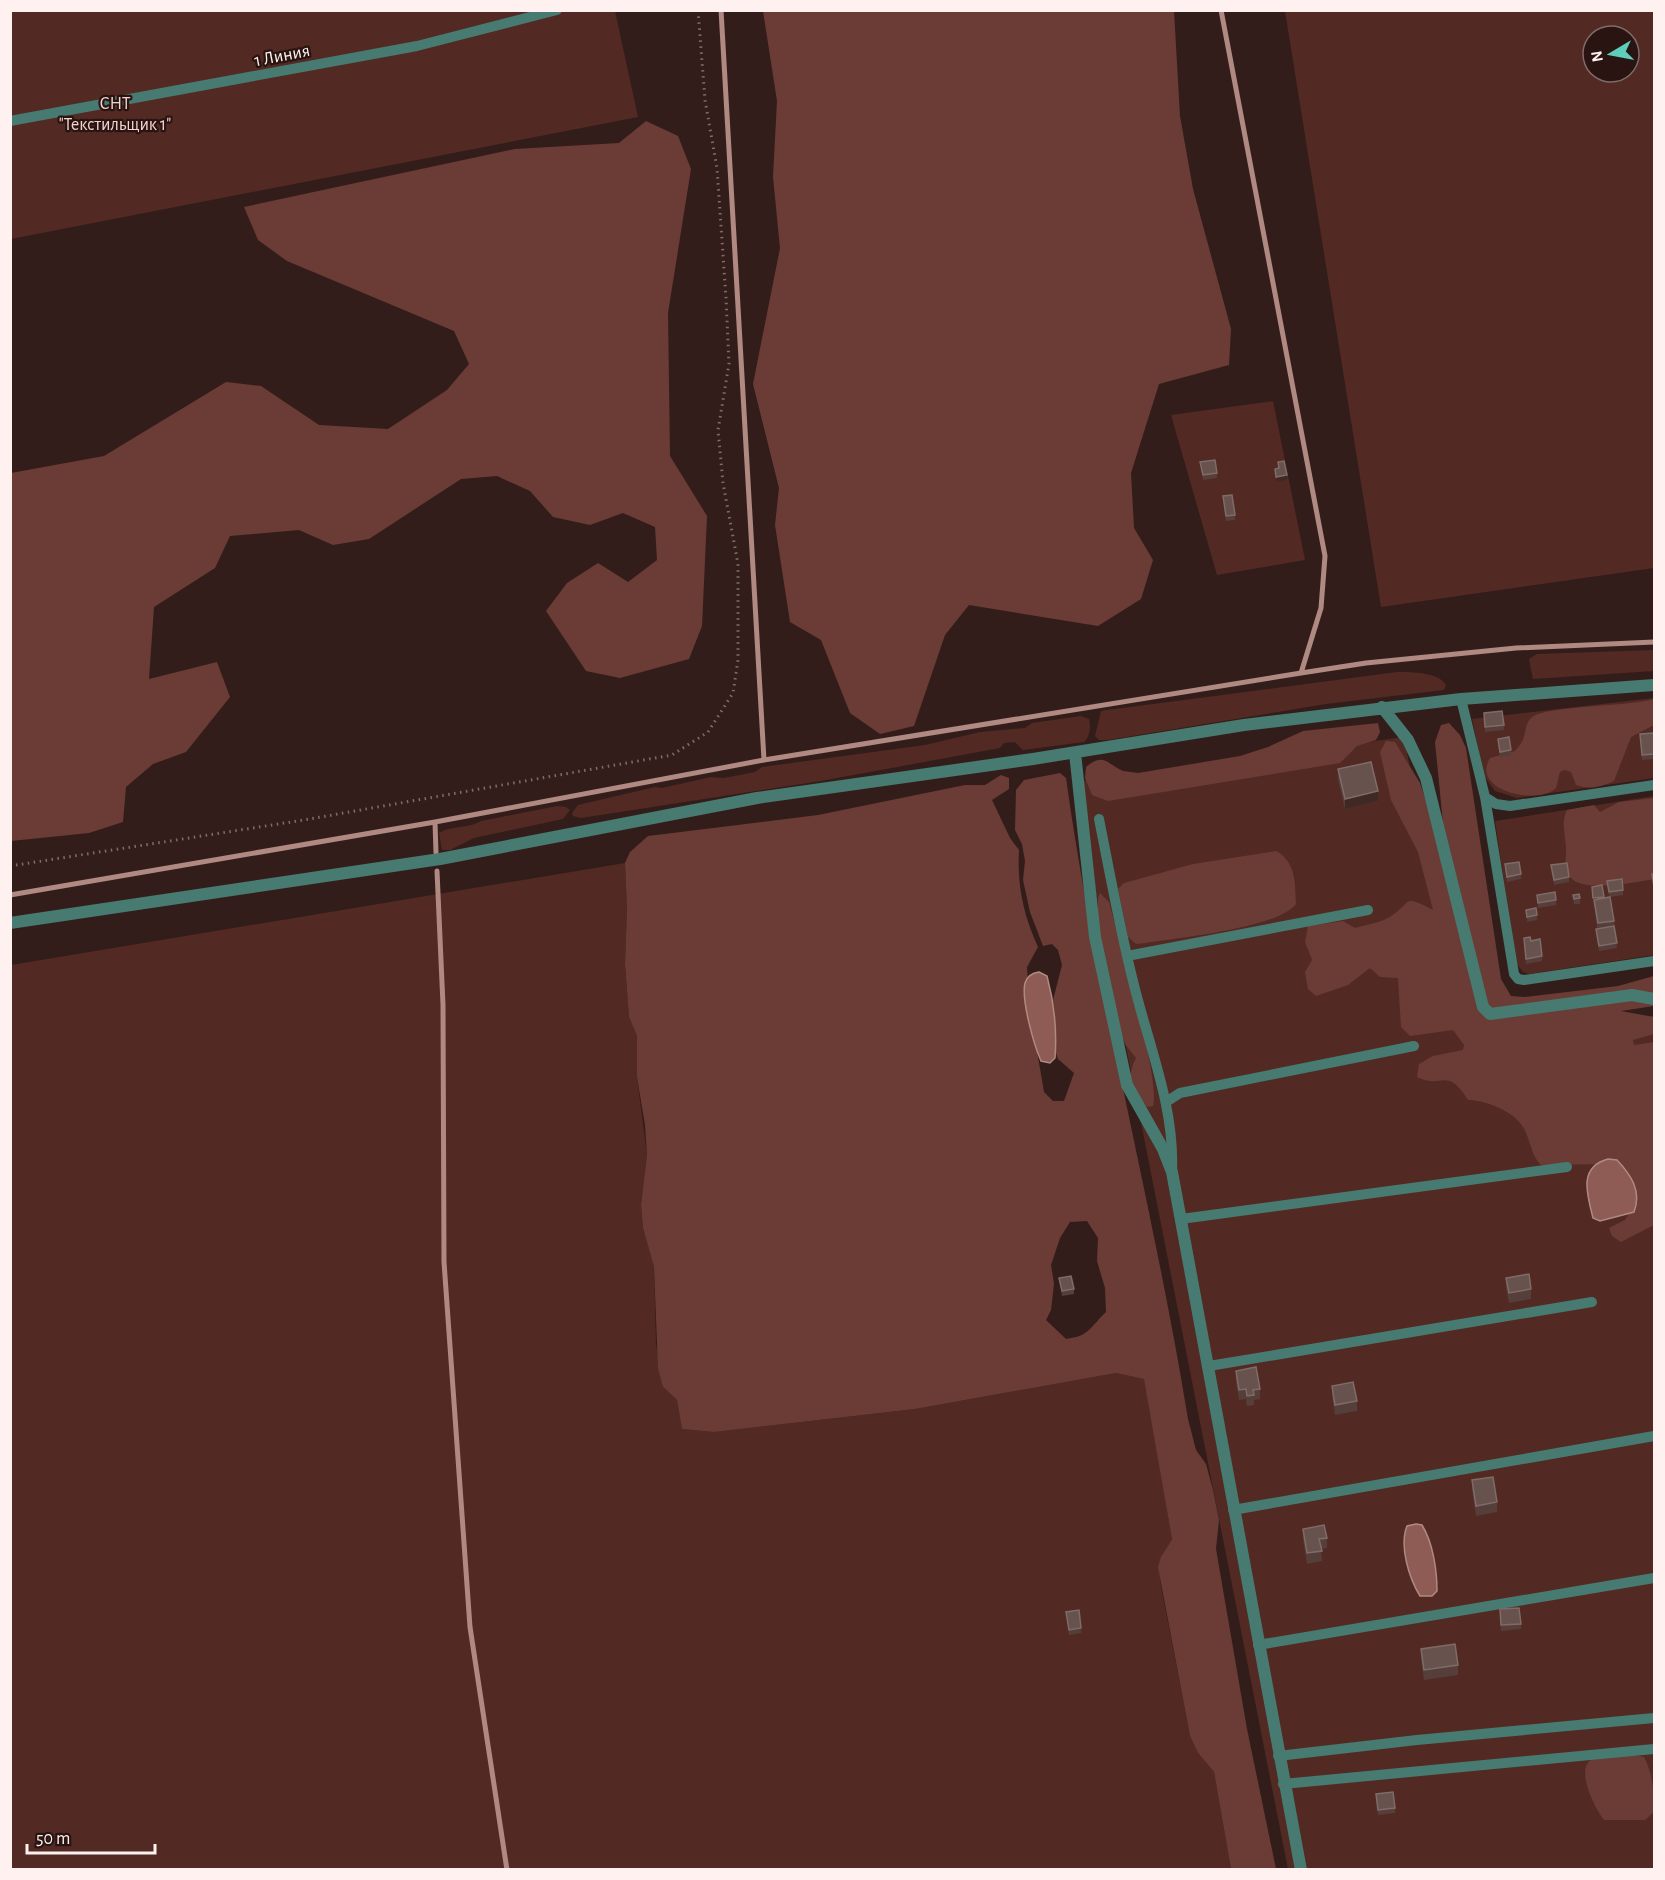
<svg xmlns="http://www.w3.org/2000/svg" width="1665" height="1880" viewBox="0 0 1665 1880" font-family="'Alegreya Sans',sans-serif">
	<rect width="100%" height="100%" fill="#331d1a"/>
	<!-- green -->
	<path fill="#522a23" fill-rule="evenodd" d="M11,11H615L638,117L11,239Z
		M1285,11H1654V568L1381,607ZM1593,36H1629V72H1593Z
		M1273,401L1305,560L1217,575L1171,415Z
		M1654,650V671L1533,679L1529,659L1537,654Z
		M1397,672C1411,672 1439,672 1446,685L1444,690L1326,704L1108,740H1099L1095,736L1101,711L1107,710Z
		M1654,698V778L1517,798L1495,791L1484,776L1472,719Z
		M1081,716L1089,719C1091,727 1090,736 1084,742L1023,750L1015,742L1004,743L1000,748L821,781L581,818L573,816L572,813L578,805L655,787L662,788L711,777L724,778L755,772L762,767L925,745L980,732L1025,728L1032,723Z
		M1404,737L1463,1042L1654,1016V1869H1288L1074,782Z
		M1654,796V955L1529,974L1523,972L1516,963L1495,821Z
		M557,806L566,807L570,810L563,819L474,838L450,850H442L439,833C452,825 467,829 481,821Z
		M625,863L627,908L625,964L629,1017L637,1036V1077L647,1155L641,1205L643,1228L654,1267L656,1344L663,1387L677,1400L682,1429L714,1432L915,1409L1116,1373L1145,1379L1172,1539C1161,1556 1158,1566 1161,1586L1190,1736L1198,1753L1214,1772L1231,1869L11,1870V965Z"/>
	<!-- forest -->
	<path fill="#6b3c35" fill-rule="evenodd" d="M763,11H1174L1180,116L1193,189L1231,329L1229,365L1159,384L1131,473L1134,528L1153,560L1141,599L1098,626L969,605L945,635L914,726L880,734L850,713L821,640L790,622L775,525L779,488L753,384L780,248L773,177L777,101Z
		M646,121L678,136L691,169L668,313L670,456L707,516L702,626L689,659L620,678L586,671L546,611L567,583L598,563L628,582L657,560L655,527L623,513L590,525L553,517L530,491L497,476L461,479L369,539L333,545L299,530L230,536L215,568L154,607L149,679L217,662L230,697L186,752L153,764L126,787L123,822L89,833L11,841V473L104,456L226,382L261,386L319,425L388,429L447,390L469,364L454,331L287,261L258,240L244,207L515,149L619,143Z
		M1654,699V725L1631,737L1614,781C1600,787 1591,790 1576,785L1571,772L1565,770L1560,772L1556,788C1538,806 1470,791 1490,758L1515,751C1517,748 1521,744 1523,740C1526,733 1525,724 1531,718C1544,705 1629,707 1654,699Z
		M1378,723L1380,732L1376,740L1357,746L1340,763L1108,801L1092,795L1085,778L1086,767C1104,752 1107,764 1123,771C1127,772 1134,772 1138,773L1240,756L1268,747L1303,731Z
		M1449,723L1460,735L1466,748L1501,979L1511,996L1525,997L1618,986L1654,976V1006L1621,1011L1654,1017V1034L1633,1040L1634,1045L1654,1042V1225L1621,1242L1612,1236L1609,1228L1625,1220L1633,1207L1614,1164L1541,1165C1529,1153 1531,1136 1520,1123C1510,1110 1484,1100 1468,1100C1446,1065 1443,1090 1417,1077L1419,1064L1433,1056L1463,1050L1464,1045L1453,1030L1410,1036L1401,1027L1398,978L1380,977L1370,968L1348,985L1316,996L1308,989L1305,972L1312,960L1305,942L1308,926L1343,921L1355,928C1365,925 1379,923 1388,918C1414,903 1400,893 1433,910L1418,852L1391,800L1380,752L1386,741L1395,742L1420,783L1447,864L1435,742L1441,725Z
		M1060,773L1066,778C1096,993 1153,1204 1188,1419L1196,1450L1206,1464L1213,1490L1219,1520L1216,1549L1247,1729L1276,1869H1231L1214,1772L1198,1753L1190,1736L1158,1567L1161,1557L1172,1539L1144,1379L1116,1373L915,1409L714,1432L682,1429L677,1400L663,1387L658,1368L654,1267L643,1228L641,1205L647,1155L645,1125L637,1077V1036L629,1017L625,964L627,908L625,863L630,852L648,836L818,815L965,785H985L1001,775L1009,778V789L992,800L1010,838L1019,850C1017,885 1023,914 1038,947L1027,967L1029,1004L1044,1092L1053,1101H1064L1074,1073L1058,1059L1054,1047L1051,1008L1062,965L1058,950L1052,944L1043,946L1030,912L1023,880L1025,861L1022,844L1015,830L1016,790L1024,780ZM1087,1221L1098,1238L1097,1261L1105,1288L1106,1312C1090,1327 1090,1336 1066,1339L1046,1320L1051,1310L1054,1284L1051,1265L1060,1238L1070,1222Z
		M1654,798V879C1637,882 1585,893 1571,878C1564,871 1566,856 1566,847C1565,833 1561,822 1567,810L1594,805L1600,812L1619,802Z
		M1276,851C1296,861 1295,884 1296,904C1278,928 1178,938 1145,943L1136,944L1128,937L1118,889L1124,883L1193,864Z
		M1100,893L1109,902C1118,938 1161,1080 1153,1106L1147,1107C1131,1088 1125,1081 1136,1058L1125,1044L1120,1031C1114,1005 1090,912 1100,893Z
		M1634,1755L1644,1757C1653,1774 1654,1793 1654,1812L1645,1820H1604C1596,1810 1575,1770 1591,1760C1602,1753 1621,1756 1634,1755Z"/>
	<!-- water -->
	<path fill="#8e5c54" stroke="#b08982" stroke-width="1.5" d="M1039,972L1047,976C1054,1002 1057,1031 1055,1058L1050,1063L1041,1061C1034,1045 1021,1000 1025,983C1027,976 1032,973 1039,972Z
		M1608,1159L1617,1160C1631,1175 1642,1191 1634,1212L1600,1221L1593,1218C1587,1194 1578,1167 1608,1159Z
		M1416,1524L1422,1525C1433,1543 1437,1570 1437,1591L1432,1596H1420C1409,1578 1399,1546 1407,1526Z"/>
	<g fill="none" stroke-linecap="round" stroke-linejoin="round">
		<!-- stream -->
		<path stroke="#b08982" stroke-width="5" d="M721,10L764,760
			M1221,10L1325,556L1321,608L1301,673
			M435,822L436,853
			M437,871L443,1005L444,1262L470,1627L507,1870
			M10,895L435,822L764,760L1301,673L1366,663L1516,648L1654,642"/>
		<!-- path -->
		<path stroke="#7f6d6a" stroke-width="3" stroke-dasharray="1.5 4.5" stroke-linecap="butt" d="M10,866L304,820L672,755L708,732L733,693L738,660V564L723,483L718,430L729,364L726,298L717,168L705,100L698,10"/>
		<!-- service -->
		<path stroke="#477a70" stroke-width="10" d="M10,121L417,46L557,10
			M1461,699L1485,797L1514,974L1518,979L1524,980L1654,961
			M1485,797L1496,804L1510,806L1654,785
			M1099,819C1110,874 1120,930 1134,985C1149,1046 1175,1108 1172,1172
			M1127,956L1368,910
			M1166,1102L1180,1093L1414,1046
			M1181,1219L1567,1167
			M1209,1366L1592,1302
			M1233,1510L1654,1436
			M1258,1645L1654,1578
			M1278,1756L1417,1740L1654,1718
			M1283,1784L1654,1749"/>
		<!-- minor -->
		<path stroke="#477a70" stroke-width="12" d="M1382,707L1408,740L1426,778L1483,1007L1490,1014L1632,995L1654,999
			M1075,753L1095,937L1127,1085L1163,1149L1172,1172L1301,1870
			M10,923L440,859L757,798L1033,759L1244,725L1461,699L1654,685"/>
	</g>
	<!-- wall -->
	<path fill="#563e3b" d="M1200,462L1217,473V478L1203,480Z
		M1223,496L1235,515V520L1226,521Z
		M1484,713L1504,725V730L1485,732Z
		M1654,733V759L1642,760L1640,734Z
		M1498,739L1511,750V755L1500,757Z
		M1338,769L1378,801L1345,809L1338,779Z
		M1505,864L1521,874V879L1507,882Z
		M1551,865L1569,877V882L1554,885Z
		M1607,881L1623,890V895L1609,897Z
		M1602,885L1604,898L1614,921L1617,948L1599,951L1596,934V929L1597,928L1592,887Z
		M1537,895L1556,900V905L1538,908Z
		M1573,895L1580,898V904H1574Z
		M1526,910L1537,915V920L1527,922Z
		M1531,941L1542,956V961L1526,964L1524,943Z
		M1059,1278L1074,1289V1294L1062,1296Z
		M1506,1278L1531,1289V1299L1509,1303L1506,1288Z
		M1236,1371L1260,1389V1399L1254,1400V1405L1247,1406L1246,1399L1239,1400L1236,1381Z
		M1332,1386L1357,1401V1411L1335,1415L1332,1396Z
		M1472,1480L1497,1502V1512L1476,1516L1472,1490Z
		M1303,1529L1327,1538V1548L1321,1549L1322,1561L1307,1564L1303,1539Z
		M1066,1612L1081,1628V1633L1069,1635Z
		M1500,1614L1521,1624V1629L1501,1631Z
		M1421,1649L1458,1665V1675L1424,1680L1421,1659Z
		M1376,1794L1395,1808V1813L1378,1815Z"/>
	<!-- shaded-wall -->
	<path fill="#402925" d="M1287,475V480L1276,482V477Z
		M1378,791V801L1345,809V799Z"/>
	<!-- building -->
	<path fill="#68524e" stroke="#7f6b67" stroke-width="1.5" d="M1215,460L1217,473L1203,475L1200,462Z
		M1284,461L1287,475L1276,477L1275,469L1279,468L1278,462Z
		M1232,495L1235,515L1226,516L1223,496Z
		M1502,711L1504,725L1485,727L1484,713Z
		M1654,733V754L1642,755L1640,734Z
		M1509,737L1511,750L1500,752L1498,739Z
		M1371,762L1378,791L1345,799L1338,769Z
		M1519,862L1521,874L1507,877L1505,864Z
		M1567,863L1569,877L1554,880L1551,865Z
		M1652,874H1654V887Z
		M1622,879L1623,890L1609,892L1607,881Z
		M1602,885L1604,897L1593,898L1592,887Z
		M1555,892L1556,900L1538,903L1537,895Z
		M1579,894L1580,898L1574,899L1573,895Z
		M1610,897L1614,921L1598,923L1594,900Z
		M1536,908L1537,915L1527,917L1526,910Z
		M1614,926L1617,943L1599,946L1596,929Z
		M1530,937L1531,941L1540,939L1542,956L1526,959L1524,938Z
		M1529,1274L1531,1289L1509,1293L1506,1278Z
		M1071,1276L1074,1289L1062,1291L1059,1278Z
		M1256,1367L1260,1389L1253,1390L1254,1395L1247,1396L1246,1389L1239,1390L1236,1371Z
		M1353,1382L1357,1401L1335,1405L1332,1386Z
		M1493,1477L1497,1502L1476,1506L1472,1480Z
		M1324,1525L1327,1538L1319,1539L1322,1551L1307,1553L1303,1529Z
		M1519,1608L1521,1624L1501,1625L1500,1609Z
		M1079,1610L1081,1628L1069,1630L1066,1612Z
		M1455,1644L1458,1665L1424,1670L1421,1649Z
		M1393,1792L1395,1808L1378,1810L1376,1794Z"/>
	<g text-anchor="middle" stroke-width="4.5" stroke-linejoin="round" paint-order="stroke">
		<!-- street labels -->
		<g font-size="18" fill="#fef1ef" stroke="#291411">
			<text transform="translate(282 55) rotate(-11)" y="6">1 Линия</text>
		</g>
		<!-- park labels -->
		<g font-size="18" fill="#f4d3cd" stroke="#291411">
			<text x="115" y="109">СНТ<tspan x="115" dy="21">"Текстильщик 1"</tspan></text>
		</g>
	</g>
	<!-- border -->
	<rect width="1665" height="1880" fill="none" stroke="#fef1ef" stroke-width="24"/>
	<!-- north arrow -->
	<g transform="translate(1611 54) rotate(260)"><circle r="28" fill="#291411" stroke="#7e6c6a" stroke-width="1.5"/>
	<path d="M0-4.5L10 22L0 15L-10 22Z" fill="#5ccebb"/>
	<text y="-9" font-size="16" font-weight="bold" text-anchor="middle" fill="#fef1ef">N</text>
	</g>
	<!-- scale -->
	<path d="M27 1844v9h128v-9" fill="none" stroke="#fef1ef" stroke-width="3"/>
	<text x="36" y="1844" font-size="18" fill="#fef1ef" stroke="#291411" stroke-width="4.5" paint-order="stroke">50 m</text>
</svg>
